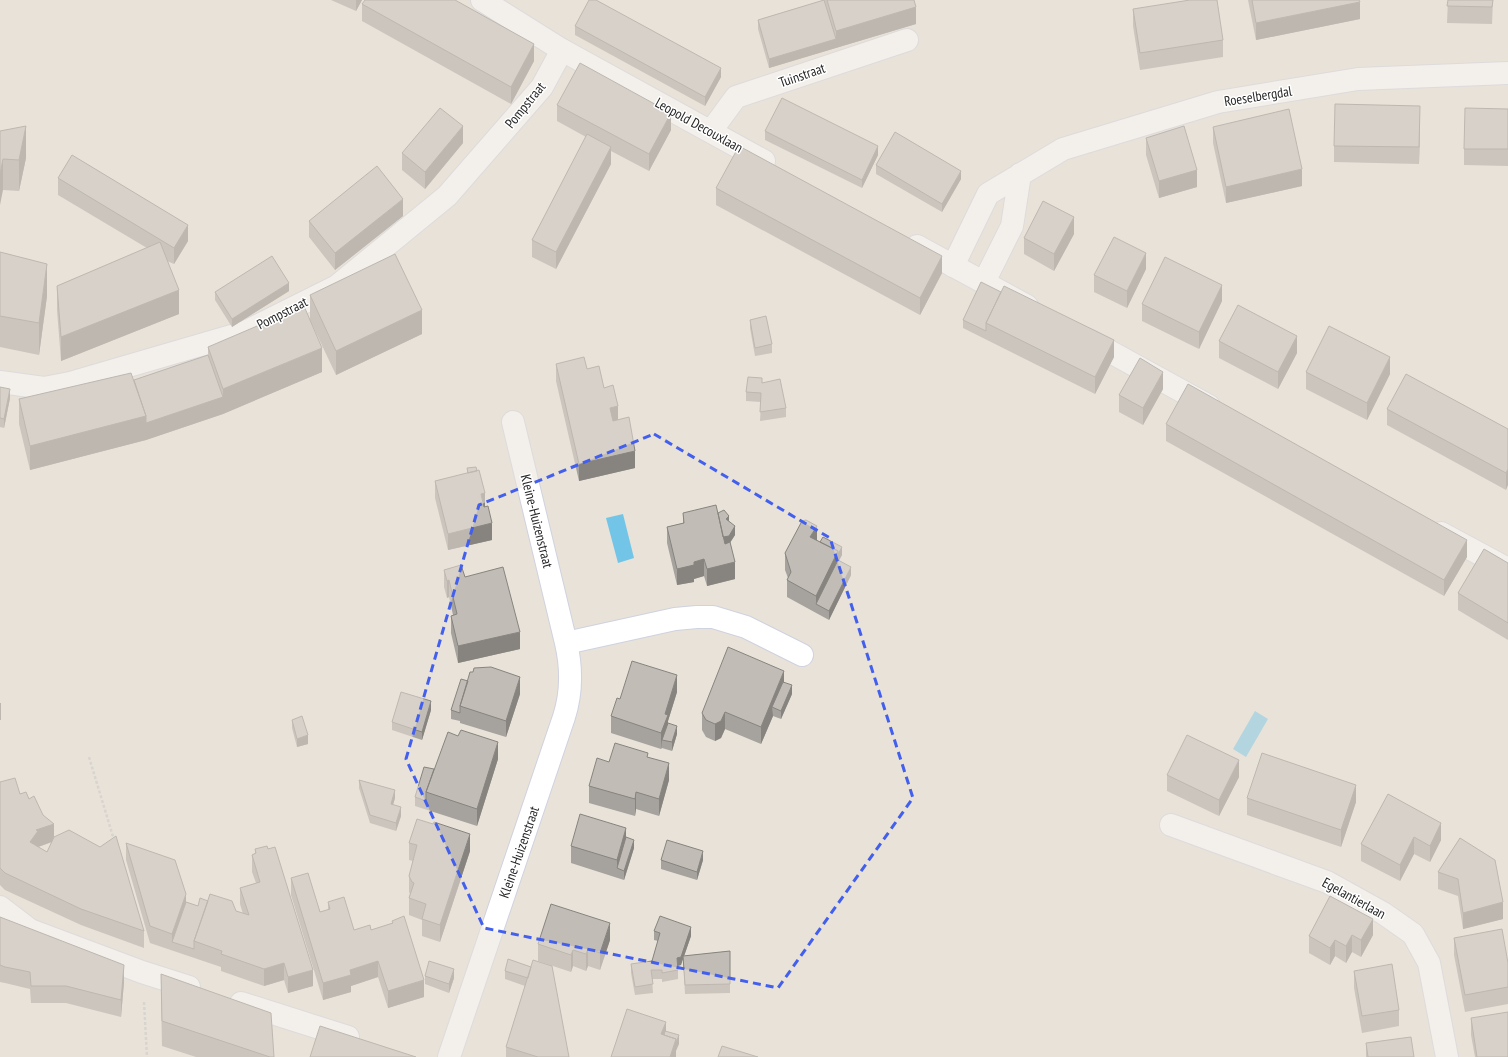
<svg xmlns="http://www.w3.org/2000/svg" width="1508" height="1057" viewBox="0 0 1508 1057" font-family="'PT Sans Narrow',sans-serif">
	<rect width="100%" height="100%" fill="#e9e2d9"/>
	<!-- water -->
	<path fill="#72c5e6" d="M623,514L634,558L618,563L606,518Z
		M1255,711L1268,719L1246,757L1233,749Z"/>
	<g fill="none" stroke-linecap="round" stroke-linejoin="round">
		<defs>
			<path id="minor" d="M711,131L736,97L907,40
				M953,266L988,194L1063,149L1218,102L1358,79L1508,73
				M984,282L1012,226L1020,174
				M0,382L44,388L70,383L245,332L337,286L447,196L542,87L562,50
				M513,422L566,643
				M1171,825L1327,882L1383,913L1413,934L1429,963L1447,1057
				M0,907L30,930L142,972L189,987
				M241,1003L348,1037
				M449,1057L564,717C572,692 572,669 566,643L675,619L697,617H713L746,627L802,655"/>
			<path id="tertiary" d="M482,0L562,50L764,161
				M917,246L1027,306
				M1087,339L1209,406
				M1441,533L1508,569"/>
		</defs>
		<!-- minor casing -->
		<use href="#minor" stroke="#cfd2df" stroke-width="24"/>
		<!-- tertiary casing -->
		<use href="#tertiary" stroke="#cfd2df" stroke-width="24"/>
		<!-- path -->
		<path stroke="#c3c3c3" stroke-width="2.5" stroke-dasharray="3 2" stroke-linecap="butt" d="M89,757L114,840
			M144,1002L147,1057"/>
		<!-- minor -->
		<use href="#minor" stroke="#fff" stroke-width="22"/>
		<!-- tertiary -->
		<use href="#tertiary" stroke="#fff" stroke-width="22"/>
	</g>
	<!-- wall -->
	<path fill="#a6a29d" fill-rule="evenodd" d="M331,0H362L356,11Z
		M824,0H914L916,24L769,68L758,29V20Z
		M1248,0H1359L1360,19L1256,40Z
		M1448,0H1493L1492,24L1447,23Z
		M362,4L534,61L511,104L362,21Z
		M1133,9L1223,40V57L1140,70L1133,26Z
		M575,26L721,77L705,106L575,35Z
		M557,105L671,130L649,171L611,151V164L556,269L532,257V240L586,137L557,121Z
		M1508,109V166L1464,165V149Z
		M1420,123L1419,164L1334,162V146Z
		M1213,127L1302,186L1226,203L1213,143Z
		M0,131L26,158L19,191L3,190Z
		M765,131L878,155L862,188L765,140Z
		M1146,138L1197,187L1159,198L1146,155Z
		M463,143L425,189L402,170V153Z
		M876,165L961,179L942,212L876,174Z
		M58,178L188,241L174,264L167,261L179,314L61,361L57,310V286L147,248L58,195Z
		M716,188L942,273L920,315L716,205Z
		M403,216L335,270L309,237V221Z
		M1074,234L1054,271L1024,254V238Z
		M0,252L47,296L39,355L0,347Z
		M1146,269L1127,308L1094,292V275Z
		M981,282L1114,357L1095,394L963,328V320Z
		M289,291L232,327L215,300V292Z
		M310,295L422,334L336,375L310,320Z
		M1222,301L1199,349L1142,321V304Z
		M750,320L772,344V353L755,356L750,328Z
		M1219,341L1297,353L1278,389L1219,358Z
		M208,347L322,372L223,414L146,440L30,470L19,424V399L134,380L208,355Z
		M556,364L604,388L618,419L635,468L579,481L556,381Z
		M1306,372L1390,374L1367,420L1306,389Z
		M762,383L786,408V417L760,421L761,402L746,401V392Z
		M0,387L10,398L4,428L0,427Z
		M1163,389L1143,425L1119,412V395Z
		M1387,409L1508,429L1506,490L1387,425Z
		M1166,424L1467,557L1444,596L1166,441Z
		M467,468L492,540L448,550L435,498V481L467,473Z
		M683,513H718L729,521L735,535L730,543L735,579L707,586L704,576L694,579V582L677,585L667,543V527L683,523Z
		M817,540L842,555L839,560L851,575L829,620L787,597V580L788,578L785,570V553Z
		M1508,563V640L1458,610V593Z
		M444,570L465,577L520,649L458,663L451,633V616L453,615L449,597L447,598L444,587Z
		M468,681L520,694L506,737L460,723V721L451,719V710Z
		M784,682L792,694L781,719L773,716L761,744L725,729L721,738L715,741L706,737L702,730V713Z
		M677,692L668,721V723L677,734L672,751L662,748L661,749L611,733V716L620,699Z
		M431,710L422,740L392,730V722Z
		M292,720L308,744L297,747L292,728Z
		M648,757L669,780L659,816L636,809L635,816L589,803V786L609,762Z
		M498,759L477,826L415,806V797L434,769Z
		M1167,775L1239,777L1219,816L1167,791Z
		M359,780L395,798L393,804L401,816L396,831L370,823L359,788Z
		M0,782L29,799L43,815L54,837L144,931V948L81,925L5,890L0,885ZM52,842L47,852L38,847Z
		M1388,794L1441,840L1430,862L1414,854L1400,881L1361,861V844Z
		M1247,798L1356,802L1341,847L1247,815Z
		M626,837L634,848L624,880L571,863V846Z
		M1460,838L1503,919L1463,929L1458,896L1438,889V872Z
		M126,843L186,902L198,906L236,911L243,914L240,904V888L256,883L252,872V855L255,853V849L313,986L288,993L284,980L264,986L221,971V967L150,943L126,860Z
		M409,843L470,851L440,942L422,936V920L409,915V898L410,894L409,892V876L413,861L409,860Z
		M661,860H703L697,880L661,869Z
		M291,878L320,912L328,910V902L354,930H371L392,923V921L424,997L388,1008L378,977L351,986V992L323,1000L291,895Z
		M1330,896L1373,935L1361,957L1352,952L1346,963L1335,956L1330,965L1309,953V936Z
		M0,917L124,982L121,1017L66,1003H31L30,989L5,983L0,982Z
		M654,931L691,936L684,956L730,951V993L685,994L683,957L681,965L678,966V979L662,982V979H652L653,993L635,995L631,973V964L652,961L658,941L654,940Z
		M1454,938L1508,963V1004L1465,1012L1454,955Z
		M610,940L600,970L588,966L586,971L573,966L571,972L538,961V944Z
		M531,967L569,1057H506V1047L525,986L505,979V971Z
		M1354,971L1399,1010V1026L1362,1033L1354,988Z
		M161,974L274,1057H196L162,1046L161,998Z
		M425,976L454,978L449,993L425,984Z
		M1471,1018L1508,1057H1475L1471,1035Z
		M1366,1043L1414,1057H1366Z"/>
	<!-- shaded-wall -->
	<path fill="#87847f" d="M356,0H362L356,11Z
		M1360,2V19L1256,40V23Z
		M916,7V24L769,68V59L836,39V31Z
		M534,44V61L511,104V87Z
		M721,68V77L705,106V97Z
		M1420,106V123L1419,164V147Z
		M671,113V130L649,171V154Z
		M26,126V158L19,191V160Z
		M463,126V143L425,189V172Z
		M878,146V155L862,188V180Z
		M611,147V164L556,269V252Z
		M3,159V190L0,205V174Z
		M1302,169V186L1226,203V187Z
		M1197,170V187L1159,198V181Z
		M961,171V179L942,212V204Z
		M403,199V216L335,270V253Z
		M1074,217V234L1054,271V254Z
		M188,225V241L174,264V248Z
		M1146,253V269L1127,308V291Z
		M942,256V273L920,315V298Z
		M47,264V296L39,355V323Z
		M289,283V291L232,327V319Z
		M1222,285V301L1199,349V332Z
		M179,290V314L61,361V337Z
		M422,310V334L336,375V351Z
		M1297,336V353L1278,389V372Z
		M1114,340V357L1095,394V377Z
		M322,348V372L223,414L146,440V423L223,397V389Z
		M1390,357V374L1367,420V403Z
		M1163,372V389L1143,425V408Z
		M10,389V398L4,428V419Z
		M618,406V423L610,425V408Z
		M146,416V440L30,470V446Z
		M635,451V468L579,481V464Z
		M1508,469V485L1506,490V473Z
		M485,493V510L481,494Z
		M729,516V525L726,519Z
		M492,523V540L448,550V534Z
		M735,526V535L729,544L721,546V538Z
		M817,526V542L810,537Z
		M1467,540V557L1444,596V580Z
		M842,547V555L816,604V596L838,551Z
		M704,559V576L694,579V582L677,585V569L694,562Z
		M735,562V579L707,586V569Z
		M851,567V575L829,620V611Z
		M449,580V597L447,598V581Z
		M520,632V649L458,663V646Z
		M784,671V688L772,707L773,716L761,744V727Z
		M677,675V692L668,721V732L662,740L661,749V733L665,714Z
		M520,677V694L506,737V721Z
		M792,685V694L781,719V711Z
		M431,701V710L422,740V732Z
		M0,703H1V720H0Z
		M725,712V729L721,738L715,741V724Z
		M677,726V734L672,751V742Z
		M308,735V744L297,747V739Z
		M498,742V759L477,826V809Z
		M1239,760V777L1219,816V800Z
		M669,763V780L659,816V799Z
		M1356,785V802L1341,847V830Z
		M395,790V798L391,812V804Z
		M636,792V809L635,816V799Z
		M401,807V816L396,831V823Z
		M1441,823V840L1430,862V846Z
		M54,824V841L38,847V848L30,842L36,830Z
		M626,828V845L617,868V860Z
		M470,834V851L440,942V925Z
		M1414,837V854L1400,881V865Z
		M634,840V848L624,880V871Z
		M703,851V860L697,880V872Z
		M186,894V911L172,942V934Z
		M1503,902V919L1463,929V913Z
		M1373,919V935L1361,957V940Z
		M610,923V940L600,970V953Z
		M691,927V936L681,965L677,966V958Z
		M1352,935V952L1346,963V946Z
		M1335,940V956L1330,965V948Z
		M588,949V966L586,971V954Z
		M573,950V966L571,972V955Z
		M378,961V977L351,986V992L323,1000V983L350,970Z
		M284,963V980L264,986V969Z
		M124,965V982L121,1017V1000Z
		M454,969V978L449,993V984Z
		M313,970V986L288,993V977Z
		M424,980V997L388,1008V991Z
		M666,1022V1039L661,1034Z
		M679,1035V1044L676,1051V1057H670L676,1039Z"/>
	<!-- building -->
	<path fill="#c1bcb6" stroke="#87847f" d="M365,0H455L534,44L511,87L362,4Z
		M589,0H596L721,68L705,97L575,26Z
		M824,0L836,39L769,59L758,20Z
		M827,0H914L916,7L836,31Z
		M1190,0H1217L1223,40L1140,53L1133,9Z
		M1252,0H1359L1360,2L1256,23Z
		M1448,0H1493L1492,7L1447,6Z
		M580,63L671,113L649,154L557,105Z
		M782,98L878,146L862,180L765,131Z
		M1335,104L1420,106L1419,147L1334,146Z
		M440,108L463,126L425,172L402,153Z
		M1465,108L1508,109V149H1464Z
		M1289,109L1302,169L1226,187L1213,127Z
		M26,126L19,160L3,159L0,174V131Z
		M1184,126L1197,170L1159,181L1146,138Z
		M895,132L961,171L942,204L876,165Z
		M587,134L611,147L556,252L532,240Z
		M739,146L942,256L920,298L716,188Z
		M72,155L188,225L174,248L58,178Z
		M377,166L403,199L335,253L309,221Z
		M1043,201L1074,217L1054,254L1024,238Z
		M1114,237L1146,253L1127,291L1094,275Z
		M160,242L179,290L61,337L57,286Z
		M0,252L47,264L39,323L0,316Z
		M395,254L422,310L336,351L310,295Z
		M272,256L289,283L232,319L215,292Z
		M1165,257L1222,285L1199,332L1142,304Z
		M981,282L1001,292L986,323V331L963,320Z
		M1004,286L1114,340L1095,377L986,323Z
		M1238,305L1297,336L1278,372L1219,341Z
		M304,306L322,348L223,389L208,347Z
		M766,316L772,344L755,348L750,320Z
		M1329,326L1390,357L1367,403L1306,372Z
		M208,355L223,397L146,423V416L134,380Z
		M584,357L587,369L599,366L604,388L613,385L618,406L610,408L613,421L629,417L635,451L579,464L556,364Z
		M1140,358L1163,372L1143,408L1119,395Z
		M131,373L146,416L30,446L19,399Z
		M1406,374L1508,429V469L1506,473L1387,409Z
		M748,377L762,378V383L780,379L786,408L760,412L761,393L746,392Z
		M1188,384L1467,540L1444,580L1166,424Z
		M0,387L10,389L4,419L0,418Z
		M476,467L477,471L468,473L467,468Z
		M479,470L485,493L481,494L484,507L488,506L492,523L448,534L435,481Z
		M716,505L725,544L730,542L735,562L707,569L704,559L694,562V565L677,569L667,527L684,523L683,513Z
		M724,510L729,516L726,519L735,526L729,536L723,537L718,513Z
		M806,520L817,526L810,537L838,551L816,596L787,580L791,572L785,553L802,521Z
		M823,537L842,547L838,554V551L820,542Z
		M1484,549L1508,563V623L1458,593Z
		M838,560L851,567L829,611L816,604Z
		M461,565L465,577L503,567L520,632L458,646L451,616L457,614L449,580L447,581L444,570Z
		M728,647L784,671L761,727L725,712L721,721L715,724L706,720L702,713Z
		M632,661L677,675L665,714L668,715L661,733L611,716L617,698L620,699Z
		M491,667L520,677L506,721L460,706L470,672H473L474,668Z
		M461,679L468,681L460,706V713L451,710Z
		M783,682L792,685L781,711L772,707Z
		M401,692L431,701L422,732L392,722Z
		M302,716L308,735L297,739L292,720Z
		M668,723L677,726L672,742L662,740Z
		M461,730L498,742L477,809L426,792L448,732L458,736Z
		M1187,735L1239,760L1219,800L1167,775Z
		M615,743L648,753L647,757L669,763L659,799L636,792L635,799L589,786L597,758L609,762Z
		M1262,753L1356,785L1341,830L1247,798Z
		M424,767L434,769L426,792V801L415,797Z
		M15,778L20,794L26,792L29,799L34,796L43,815L54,824L36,830L38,831L30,842L47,852L54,837L69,830L100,847L116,836L144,931L81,909L5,873L0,868V782Z
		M359,780L395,790L391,804L401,807L396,823L370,815Z
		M1388,794L1441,823L1430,846L1414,837L1400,865L1361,844Z
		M580,814L626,828L617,860L571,846Z
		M417,819L433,824L434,822L470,834L440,925L422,919L426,904L409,898L414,883L412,882L409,876L417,845L409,843Z
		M626,837L634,840L624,871L617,868Z
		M1460,838L1495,860L1503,902L1463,913L1458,879L1438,872Z
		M667,840L703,851L697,872L661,860Z
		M126,843L175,860L186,894L172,934L150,926Z
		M267,846L268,849L275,847L313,970L288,977L284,963L264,969L221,954L222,951L194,941L210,894L232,901L236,911L249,915L240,888L260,882L252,855L256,853L255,849Z
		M308,873L320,912L330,909L328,902L344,897L354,930L370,925L371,930L393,923L392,921L404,916L424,980L388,991L378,961L350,970L351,975L323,983L291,878Z
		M1330,896L1373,919L1361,940L1352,935L1346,946L1335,940L1330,948L1309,936Z
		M200,898L208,901L194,941V949L172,942L186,902L198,906Z
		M551,904L610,923L600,953L588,949L586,954L573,950L571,955L538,944Z
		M660,916L691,927L681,957L677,958L678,970L662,973V970H651L653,984L635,987L631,964L652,961L660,933L654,931Z
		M0,917L124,965L121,1000L66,986H31L30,972L5,967L0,965Z
		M1502,929L1508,963V987L1465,995L1454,938Z
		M730,951V984L685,985L683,956Z
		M508,959L531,967L528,978L505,971Z
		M533,960L552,966L569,1057H538L506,1047Z
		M429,961L454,969L449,984L425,976Z
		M1392,964L1399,1010L1362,1016L1354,971Z
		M161,974L271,1013L274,1057H270L162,1021Z
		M627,1009L666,1022L661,1034L676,1039L670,1057H611Z
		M1508,1012V1057H1477L1471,1018Z
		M320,1026L416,1057H310Z
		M665,1031L679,1035L676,1043V1039L664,1035Z
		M1411,1037L1414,1057H1368L1366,1043Z
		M722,1046L758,1057H718Z"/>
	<!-- marked area -->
	<path d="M0 0H1508V1057H0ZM654,434L830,538L913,798L778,988L484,928L406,759L479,505Z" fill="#e9e2d9" fill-opacity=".55" fill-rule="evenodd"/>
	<path fill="none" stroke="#425fed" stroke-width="3" stroke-dasharray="8 5" stroke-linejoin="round" d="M654,434L830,538L913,798L778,988L484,928L406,759L479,505Z"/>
	<g text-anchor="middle" stroke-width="3" stroke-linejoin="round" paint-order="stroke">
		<!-- street labels -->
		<g font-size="14" fill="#272727" stroke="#fff">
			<text transform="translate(802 75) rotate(-19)" y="5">Tuinstraat</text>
			<text transform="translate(1258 96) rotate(-9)" y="5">Roeselbergdal</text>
			<text transform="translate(525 105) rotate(-51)" y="5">Pompstraat</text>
			<text transform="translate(699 125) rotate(29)" y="5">Leopold Decouxlaan</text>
			<text transform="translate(282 313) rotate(-27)" y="5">Pompstraat</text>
			<text transform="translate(537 521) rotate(76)" y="5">Kleine-Huizenstraat</text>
			<text transform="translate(519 852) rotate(-71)" y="5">Kleine-Huizenstraat</text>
			<text transform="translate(1354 898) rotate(29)" y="5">Egelantierlaan</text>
		</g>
	</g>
</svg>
